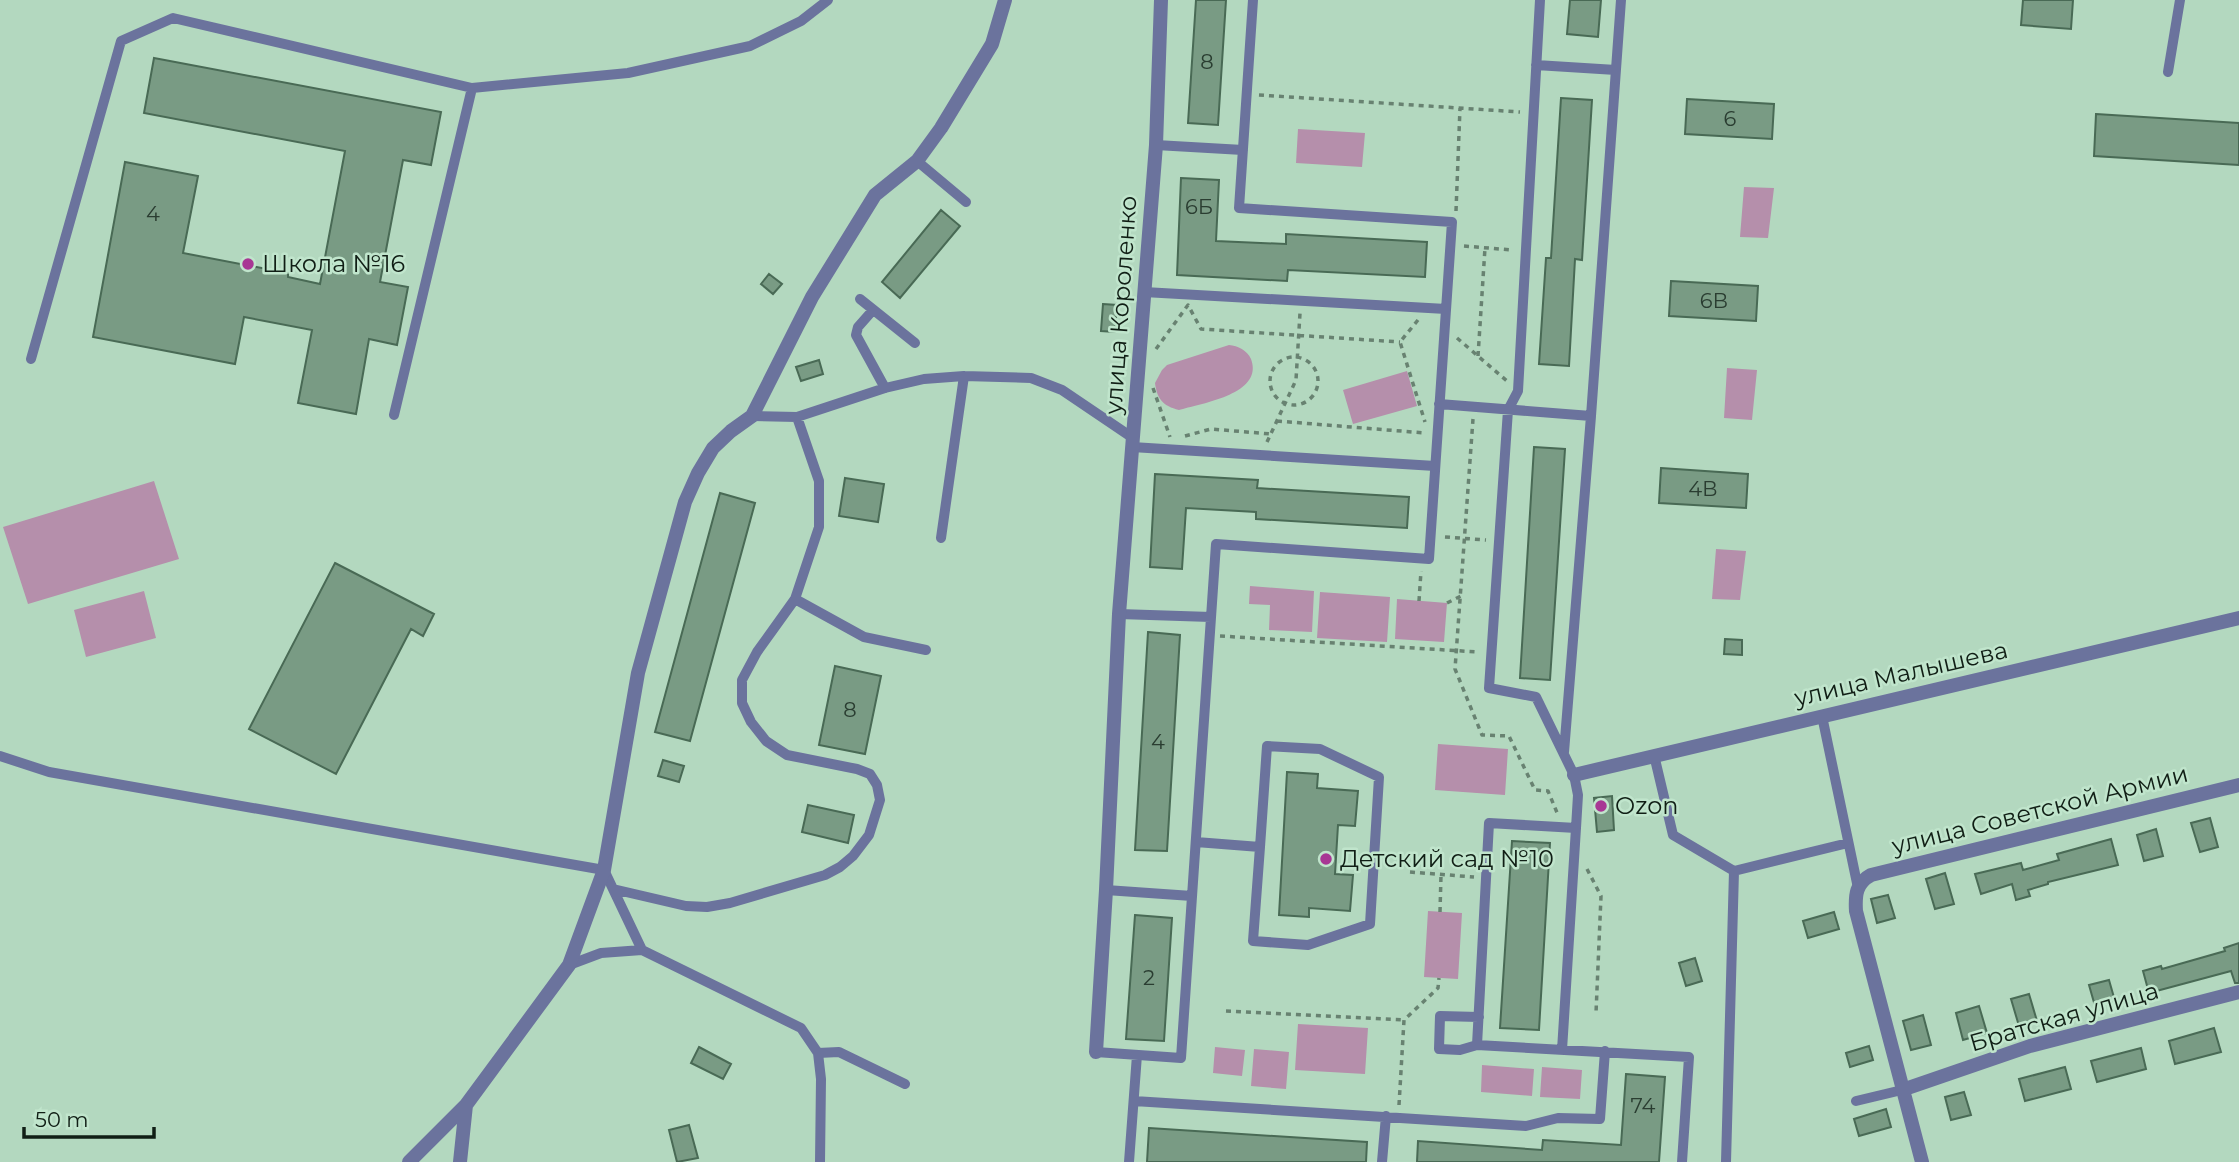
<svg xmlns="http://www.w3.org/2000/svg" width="2239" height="1162" viewBox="0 0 2239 1162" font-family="Montserrat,sans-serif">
	<rect width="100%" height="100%" fill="#b3d8bf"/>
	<!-- green -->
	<path fill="#b58fab" d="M1298,129L1365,133L1362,167L1296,163Z
		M1744,187L1774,188L1768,238L1740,237Z
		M1229,345C1238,346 1247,350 1251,359C1264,394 1202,403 1179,410C1163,406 1157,399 1155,383L1162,370L1167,365Z
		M1727,368L1757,370L1752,420L1724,418Z
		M1407,371L1417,406L1353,424L1343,390Z
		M154,481L179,559L28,604L3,527Z
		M1716,549L1746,551L1740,600L1712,599Z
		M1250,586L1314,591L1312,632L1269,630L1270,605L1249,604Z
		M144,591L156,638L86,657L74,610Z
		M1320,592L1390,597L1387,642L1317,638Z
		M1397,599L1447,603L1444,642L1395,639Z
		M1438,744L1508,749L1505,795L1435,790Z
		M1428,911L1462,913L1458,979L1424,977Z
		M1298,1024L1368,1028L1365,1074L1295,1070Z
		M1215,1047L1245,1050L1242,1076L1213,1073Z
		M1254,1049L1289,1052L1286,1089L1251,1086Z
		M1482,1065L1534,1069L1532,1096L1481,1092Z
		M1542,1067L1582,1070L1580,1099L1540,1097Z"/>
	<!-- building -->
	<path fill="#799b84" stroke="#496a55" stroke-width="2" d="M1196,0H1226L1218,125L1188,123Z
		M1570,0H1601L1598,37L1567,34Z
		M2023,0H2073L2071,29L2021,25Z
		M154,58L441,112L431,165L403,160L380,282L408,287L397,345L369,339L356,414L298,403L312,330L244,317L235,364L93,337L125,162L198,176L183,253L288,273V277L320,284L345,151L144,113Z
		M1561,98L1592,100L1582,260L1575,259L1569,366L1539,364L1546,258H1551Z
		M1687,99L1774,104L1772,139L1685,134Z
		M2096,114L2239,123V165L2094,156Z
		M1181,178L1219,180L1216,241L1286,244V234L1427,242L1425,277L1288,270L1287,281L1177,275Z
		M941,210L960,226L900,298L882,282Z
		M769,274L782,284L773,294L761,284Z
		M1671,281L1758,286L1756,321L1669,316Z
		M1103,304L1117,305L1115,332L1101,331Z
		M819,360L823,374L801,381L796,367Z
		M1534,447L1565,449L1550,680L1520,678Z
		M1661,468L1748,474L1746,508L1659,503Z
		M1155,474L1258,480L1257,488L1409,497L1407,528L1256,519V512L1186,508L1182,569L1150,567Z
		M845,478L884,484L878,522L839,516Z
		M720,493L755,503L690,741L655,732Z
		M335,563L434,614L423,636L411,629L336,774L249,729Z
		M1148,632L1180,635L1167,851L1135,850Z
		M1725,639L1742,640V655L1724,654Z
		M835,666L881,676L865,754L819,745Z
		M663,760L684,766L679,782L658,776Z
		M1287,772L1318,774L1317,788L1358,791L1355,826L1338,825L1335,874L1353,875L1350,911L1309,908V917L1279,915Z
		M1612,796L1614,830L1597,832L1594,798Z
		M808,805L854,815L848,843L802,832Z
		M2210,818L2218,847L2200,852L2191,823Z
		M2156,829L2163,856L2144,861L2137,835Z
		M2111,839L2118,865L2048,882V884L2028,890L2030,896L2016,900L2012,884L1981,894L1975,874L2021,863L2023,870L2059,860L2057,854Z
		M1512,841L1550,843L1539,1030L1500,1028Z
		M1945,873L1954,904L1935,909L1926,879Z
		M1888,895L1895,918L1877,923L1871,899Z
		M1834,912L1839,929L1808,938L1803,921Z
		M1135,915L1172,918L1164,1041L1126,1039Z
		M2239,943V983H2235L2231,971L2149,993L2143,971L2161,966L2162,969L2225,951L2224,948Z
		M1695,958L1702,981L1686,986L1679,963Z
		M2109,980L2115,1001L2095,1006L2089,985Z
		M2029,994L2037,1021L2019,1026L2011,999Z
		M1979,1006L1987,1033L1963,1040L1956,1013Z
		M1923,1015L1931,1045L1911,1050L1903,1021Z
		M2214,1028L2221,1052L2175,1064L2169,1041Z
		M1869,1046L1873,1060L1850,1067L1846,1053Z
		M699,1047L731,1064L723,1079L691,1063Z
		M2141,1048L2146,1069L2097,1082L2091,1061Z
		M2065,1067L2071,1089L2025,1101L2019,1079Z
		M1626,1074L1665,1077L1659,1162H1417L1418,1141L1542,1150L1543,1140L1621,1145Z
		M1964,1092L1971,1115L1951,1120L1945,1097Z
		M1886,1109L1891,1127L1859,1136L1854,1119Z
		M689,1125L698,1158L677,1162L669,1130Z
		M1149,1128L1367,1142L1366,1162H1147Z"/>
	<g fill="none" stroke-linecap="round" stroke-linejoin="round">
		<!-- path -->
		<path stroke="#688271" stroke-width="3.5" stroke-dasharray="5 5" stroke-linecap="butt" d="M1259,95L1520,112
			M1456,211L1460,108
			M1464,246L1512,250
			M1418,320L1400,342L1425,422
			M1457,338L1507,381
			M1156,349L1188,305L1201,329L1400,342
			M1478,356L1485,248
			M1270 381a24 24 0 1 1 48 0a24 24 0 1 1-48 0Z
			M1153,388L1170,437
			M1473,419L1455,669L1482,735L1509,736L1535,790L1548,791L1558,815
			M1277,421L1425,433
			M1185,436L1211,429L1271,434
			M1267,442L1296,380L1300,313
			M1445,537L1486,540
			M1419,601L1421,571
			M1447,603L1461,596
			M1220,636L1478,652
			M1587,869L1601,896L1596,1013
			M1410,872L1474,877
			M1440,912L1441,875
			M1226,1011L1404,1020
			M1399,1105L1404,1020L1438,988L1439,978"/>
		<!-- service -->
		<path stroke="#6b739d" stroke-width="10" d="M1540,0L1518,391L1508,410L1489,688L1536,697L1574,775L1578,795L1576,828L1489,823L1477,1045L1689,1057L1682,1162
			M1536,65L1616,70
			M2168,72L2180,0
			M1156,145L1243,150
			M917,161L966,202
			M1144,292L1446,309
			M860,299L915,343
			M873,310L858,327L856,335L885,388
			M31,359L121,41L173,18L472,88L628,73L750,46L801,21L828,0
			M1439,404L1591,416L1564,752
			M394,415L472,88
			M752,416L797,417L885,388L924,379L964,376L1031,378L1062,390L1133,438
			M1591,416L1621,0
			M1132,447L1435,466
			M941,538L964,376
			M795,599L864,637L926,650
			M1119,614L1211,617
			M1822,716L1858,888
			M1654,755L1673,835L1734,871
			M0,756L49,772L604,870L642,950L801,1028L818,1053L821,1079L820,1162
			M1196,842L1260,847L1253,941L1308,945L1370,924L1379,777L1320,749L1267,746L1260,847
			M613,889L686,906L707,907L730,903L825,875L840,867L853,856L869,835L880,800L877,785L870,774L857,769L787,755L766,741L751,722L742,703V680L757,652L795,599L819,527V481L797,417
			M1106,890L1192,896
			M569,965L601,953L642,950
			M1477,1045L1460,1050L1439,1049L1440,1016L1479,1017
			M1562,1050L1576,828
			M1096,1052L1181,1058L1216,544L1429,559L1452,222L1239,208L1253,0
			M818,1053L839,1052L905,1084
			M1134,1101L1526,1126L1558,1118L1600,1119L1605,1051
			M1856,1101L1902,1090
			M1129,1162L1137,1055
			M1382,1162L1386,1116
			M1726,1162L1734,871L1848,843"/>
		<!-- minor -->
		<path stroke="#6b739d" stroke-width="14" d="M1574,775L2239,618
			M1096,1052L1106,890L1119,614L1156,145L1161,0
			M1902,1090L2030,1046L2239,992
			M409,1162L466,1105L569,965L604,870L638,673L685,502L698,473L713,448L731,431L752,416L812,297L875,195L917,161L941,128L992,44L1005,0
			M460,1162L466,1105
			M1922,1162L1856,911C1855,895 1856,883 1871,875L2239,785"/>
	</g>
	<!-- markers -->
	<g fill="#a83794" stroke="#c0e5cc" stroke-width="2.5">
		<circle cx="248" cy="264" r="7"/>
		<circle cx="1601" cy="806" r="7"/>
		<circle cx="1326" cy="859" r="7"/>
	</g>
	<g text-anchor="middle" stroke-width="5" stroke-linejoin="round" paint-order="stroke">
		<!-- number labels -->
		<g font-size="21" fill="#2a3d31">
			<text x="1207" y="69">8</text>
			<text x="1730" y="126">6</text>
			<text x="1199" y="214">6Б</text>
			<text x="153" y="221">4</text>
			<text x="1714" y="308">6В</text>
			<text x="1703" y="496">4В</text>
			<text x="850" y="717">8</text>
			<text x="1158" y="749">4</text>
			<text x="1149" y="985">2</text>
			<text x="1643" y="1113">74</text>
		</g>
		<!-- poi labels -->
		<g font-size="24" fill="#101e15" stroke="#c0e5cc" text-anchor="start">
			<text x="262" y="272">Школа №16</text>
			<text x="1615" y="814">Ozon</text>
			<text x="1340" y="867">Детский сад №10</text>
		</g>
		<!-- street labels -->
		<g font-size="24" fill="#101e15" stroke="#c0e5cc">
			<text transform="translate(1121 305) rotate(-86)" y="8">улица Короленко</text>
			<text transform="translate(1901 674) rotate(-13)" y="8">улица Малышева</text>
			<text transform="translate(2040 810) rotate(-14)" y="8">улица Советской Армии</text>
			<text transform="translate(2064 1017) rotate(-16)" y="8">Братская улица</text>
		</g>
	</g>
	<!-- scale -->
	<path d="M24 1127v10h130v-10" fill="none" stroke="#101e15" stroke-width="3.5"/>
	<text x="35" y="1127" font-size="21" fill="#101e15" stroke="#c0e5cc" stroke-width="5" paint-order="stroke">50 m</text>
</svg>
